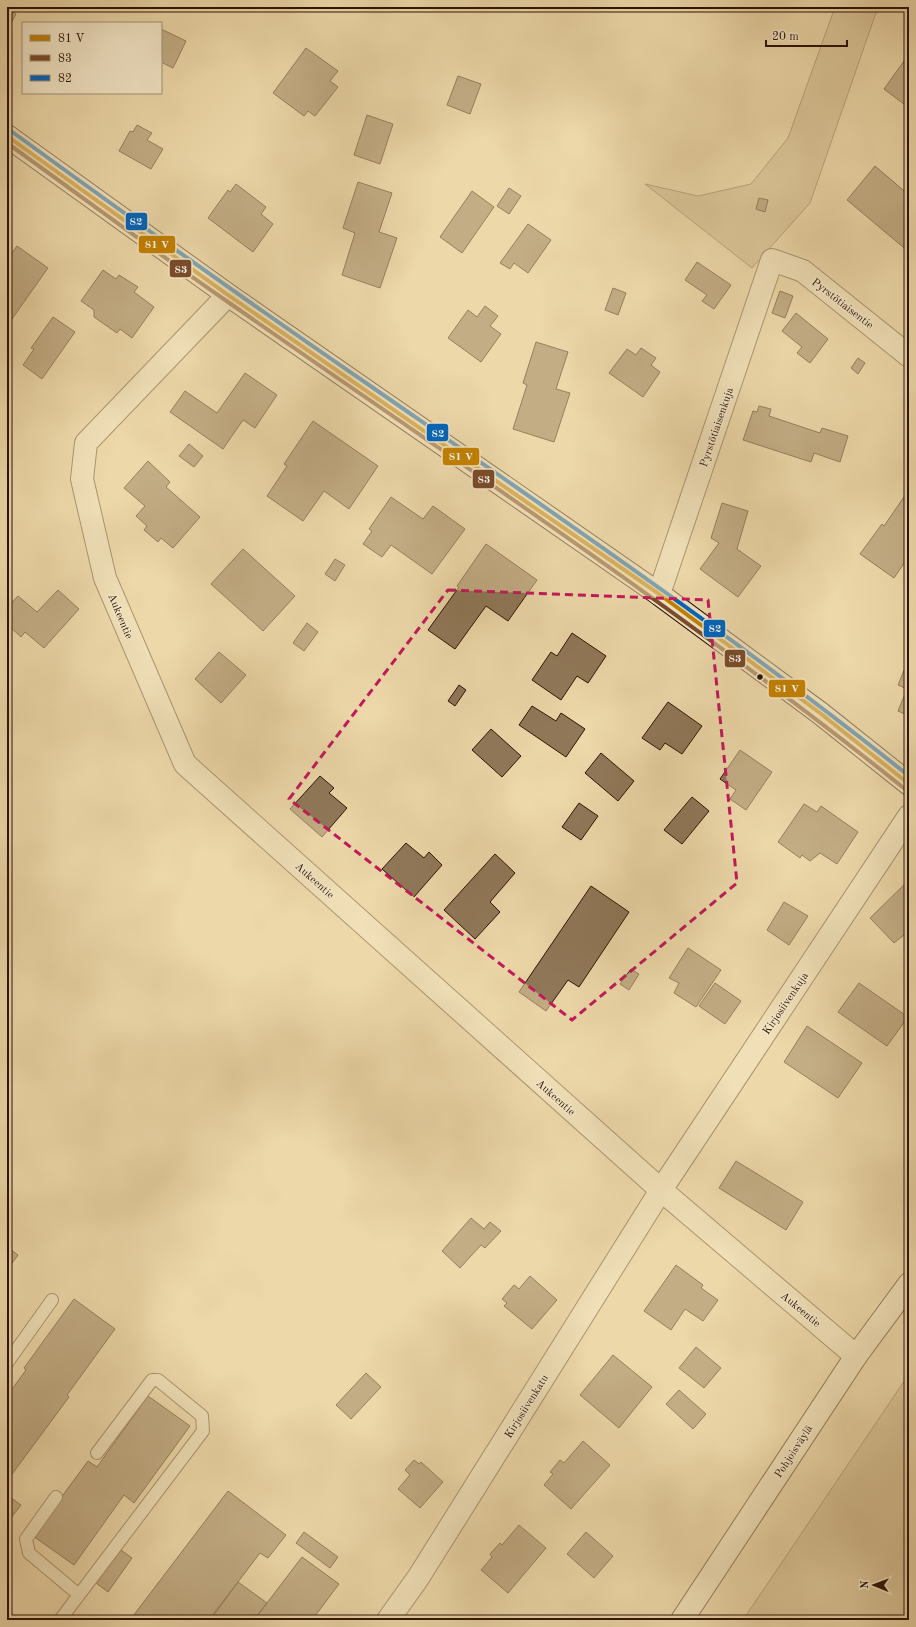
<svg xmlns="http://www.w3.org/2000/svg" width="916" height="1627" viewBox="0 0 916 1627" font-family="'Old Standard TT',serif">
	<rect width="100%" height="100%" fill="#edd8a9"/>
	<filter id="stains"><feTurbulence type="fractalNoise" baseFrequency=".005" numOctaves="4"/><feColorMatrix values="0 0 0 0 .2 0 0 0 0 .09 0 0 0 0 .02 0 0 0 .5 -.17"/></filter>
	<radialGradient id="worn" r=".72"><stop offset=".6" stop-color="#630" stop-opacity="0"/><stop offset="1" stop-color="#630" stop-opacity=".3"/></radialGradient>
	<!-- green -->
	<path fill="#ccb68d" stroke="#7c6448" d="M835,7H878L810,203L752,268L645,184L698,196L751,184L788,138Z
		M909,1373V1620H743L909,1374Z"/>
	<!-- building -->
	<path fill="#907859" stroke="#2c1103" d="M7,9L16,14L7,31Z
		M161,29L186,41L173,68L161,62Z
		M7,32L11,34L7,42Z
		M306,48L338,71L330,81L338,87L315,116L308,111L304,116L273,93Z
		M909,54V108L884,89Z
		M458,76L481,84L470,114L447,105Z
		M367,115L393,124L380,164L354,155Z
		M137,125L152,133L147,140L163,149L151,169L119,151L130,131L133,132Z
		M875,166L909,195V252L847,200Z
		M358,182L392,193L379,232L397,238L380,288L342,275L355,233L343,228Z
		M236,184L266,207L261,214L273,224L253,252L208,218L228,190L230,192Z
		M509,188L521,196L509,214L497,206Z
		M472,191L494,207L462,253L440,237Z
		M759,198L768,200L765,212L756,209Z
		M528,224L551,240L528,273L514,263L510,269L500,263Z
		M17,246L48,268L7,326V260Z
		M697,262L731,285L714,309L702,301L707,295L685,280Z
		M103,270L116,279L119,275L138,287L134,292L154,307L132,338L120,329L117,333L94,317V310L81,301Z
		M613,288L626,293L618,315L605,310Z
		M780,291L793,296L785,318L772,313Z
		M485,306L498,316L490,326L501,334L481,362L448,338L468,310L477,317Z
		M796,313L828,339L810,363L797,353L802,347L782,331Z
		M53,317L75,332L42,379L23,365L34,349L31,348Z
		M536,342L568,352L556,389L570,393L554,442L513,429L527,385L523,383Z
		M641,348L656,358L651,365L660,372L643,397L609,373L627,349L636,355Z
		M858,358L865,363L858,374L851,368Z
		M245,373L277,395L255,428L243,420L223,449L170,412L185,391L217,413Z
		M759,406L771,409L769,416L820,433L822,428L848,436L840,462L814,453L811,462L743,440L753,411L757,412Z
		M313,421L378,466L349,509L324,491L303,521L267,496L287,466L284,464Z
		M189,444L203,456L194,467L179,456Z
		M148,461L170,482L166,487L200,517L173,548L161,538L158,542L144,530L147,526L136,516L145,506L124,488Z
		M906,494L909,496V556L894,578L860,554L882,524L884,526Z
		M391,497L423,519L433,506L465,529L432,574L391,545L382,557L363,544L372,531L369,529Z
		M722,503L748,511L737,549L761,566L738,597L700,569L719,543L711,538Z
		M486,544L537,580L508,621L486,606L455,649L428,630L459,587L457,586Z
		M243,549L295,596L263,631L211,584Z
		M335,559L345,565L335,581L325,574Z
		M58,590L79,609L44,648L25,632L21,637L7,624V608L18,596L37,612Z
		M307,623L318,632L304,651L293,643Z
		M572,633L606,656L588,683L577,676L561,700L532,680L551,652L557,656Z
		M219,652L246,675L221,703L195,679Z
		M909,658V716L898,711L907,689L898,685Z
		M459,685L466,690L455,706L448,701Z
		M668,702L702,726L682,754L665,743L660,750L642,738Z
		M532,706L556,721L561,713L585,729L566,757L519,725Z
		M491,729L521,756L502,777L472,750Z
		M740,750L772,772L746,810L730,799L736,790L720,779Z
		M601,753L634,781L618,801L585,773Z
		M320,776L334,788L329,793L347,808L322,837L290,809Z
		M692,797L709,811L682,844L664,830Z
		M579,803L598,816L581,840L562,827Z
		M804,804L817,812L821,806L858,832L837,864L820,853L810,861L802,855L800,858L778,842Z
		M406,843L424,858L429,852L442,865L414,897L382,869Z
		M495,854L515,873L490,902L500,912L475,939L444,910Z
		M909,880V931L894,943L870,918Z
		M591,886L629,912L579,987L568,980L546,1011L519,992Z
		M784,902L808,916L789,945L767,930Z
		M688,948L721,970L696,1007L674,993L679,983L669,978Z
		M631,969L639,974L629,990L620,984Z
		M715,983L741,1001L725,1024L699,1006Z
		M859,983L908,1017L887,1046L838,1012Z
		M807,1026L862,1063L838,1098L784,1062Z
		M736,1161L803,1202L786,1230L719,1188Z
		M471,1218L484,1229L490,1222L501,1231L485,1248L481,1245L460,1268L442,1251Z
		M7,1247L18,1255L7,1270Z
		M676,1265L703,1285L701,1288L718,1300L703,1321L685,1309L671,1330L644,1311Z
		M530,1276L557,1300L532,1329L504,1306L507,1303L502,1299L514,1285L519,1289Z
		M74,1299L115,1329L67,1395L69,1397L7,1481V1396L26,1370L24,1368Z
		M696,1347L721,1368L704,1388L679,1368Z
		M613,1355L652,1387L619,1428L580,1395Z
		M366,1373L381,1387L351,1419L336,1405Z
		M679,1390L706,1414L693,1429L666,1404Z
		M148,1396L190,1426L134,1503L124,1495L74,1565L33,1536L88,1461L97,1467Z
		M583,1441L610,1465L571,1509L544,1485L553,1474L550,1472L560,1460L564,1463Z
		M414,1460L419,1464L421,1462L443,1482L420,1508L398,1489L410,1475L405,1470Z
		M228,1491L286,1535L268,1558L260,1553L209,1620H130Z
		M7,1495L21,1505L7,1523Z
		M519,1525L546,1548L508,1593L481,1570L492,1557L490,1554L500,1543L502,1545Z
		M304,1532L338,1557L330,1568L296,1543Z
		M586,1532L613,1556L594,1578L567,1554Z
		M121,1550L132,1558L108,1592L96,1583Z
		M302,1557L339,1584L312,1620H254Z
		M238,1582L267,1603L254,1620H218L213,1616Z"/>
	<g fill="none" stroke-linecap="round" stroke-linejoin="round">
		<defs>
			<path id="lane" d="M7,1363L52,1300
				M56,1497L26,1539L29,1553L79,1595
				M60,1620L203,1431L202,1416L158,1380H152L97,1453"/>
			<path id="street" d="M228,295L86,443L82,479L105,578L185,764L661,1190L856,1356
				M659,594L772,260L803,271L909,356
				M388,1620L418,1578L661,1190L909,816"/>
			<path id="secondary" d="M7,136L228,295L659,594L820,713L909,784
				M682,1620L856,1356L909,1284"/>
		</defs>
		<!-- lane casing -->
		<use href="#lane" stroke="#5c432c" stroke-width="14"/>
		<!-- street casing -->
		<use href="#street" stroke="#5c432c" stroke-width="24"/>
		<!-- secondary casing -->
		<use href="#secondary" stroke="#2c1103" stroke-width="24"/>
		<!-- lane -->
		<use href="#lane" stroke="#f3e6c7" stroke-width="12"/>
		<!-- street -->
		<use href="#street" stroke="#f3e6c7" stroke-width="22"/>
		<!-- secondary -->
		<use href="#secondary" stroke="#f3e6c7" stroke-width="22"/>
		<defs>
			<path id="bus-1" d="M7,136L228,295L659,594L820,713L909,784"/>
			<path id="bus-2" d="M7,143C81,196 154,251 228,302C456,461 688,615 905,789"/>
			<path id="bus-3" d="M11,131C129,217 248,302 369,385C552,512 735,637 909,776"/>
		</defs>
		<!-- bus-1 casing -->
		<use href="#bus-1" stroke="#f3e6c7" stroke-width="7"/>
		<!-- bus-2 casing -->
		<use href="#bus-2" stroke="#f3e6c7" stroke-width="7"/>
		<!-- bus-3 casing -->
		<use href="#bus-3" stroke="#f3e6c7" stroke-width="7"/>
		<!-- bus-1 -->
		<use href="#bus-1" stroke="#c48101" stroke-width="4"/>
		<!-- bus-2 -->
		<use href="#bus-2" stroke="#7a4b2a" stroke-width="4"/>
		<!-- bus-3 -->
		<use href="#bus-3" stroke="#0065bd" stroke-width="4"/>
	</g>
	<!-- marked area -->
	<path d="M0 0H916V1627H0ZM448,590L708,600L737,883L572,1020L289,799Z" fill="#edd8a9" fill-opacity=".55" fill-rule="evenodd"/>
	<path fill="none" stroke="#c2185b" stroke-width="3" stroke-dasharray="8 5" stroke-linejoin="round" d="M448,590L708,600L737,883L572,1020L289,799Z"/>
	<!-- markers -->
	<circle fill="#2c1103" stroke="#f3e6c7" stroke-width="1.5" cx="760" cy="677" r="3.5"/>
	<g text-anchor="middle" stroke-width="3" stroke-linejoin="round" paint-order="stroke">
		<!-- street labels -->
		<g font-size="11" fill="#2c1103" stroke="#f3e6c7">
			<text transform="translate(843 303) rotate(38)" y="4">Pyrstötiaisentie</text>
			<text transform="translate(716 427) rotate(-71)" y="4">Pyrstötiaisenkuja</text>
			<text transform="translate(121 616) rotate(67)" y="4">Aukeentie</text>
			<text transform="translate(315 880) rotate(42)" y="4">Aukeentie</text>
			<text transform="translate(785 1003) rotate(-56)" y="4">Kirjosiivenkuja</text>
			<text transform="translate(556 1097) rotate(42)" y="4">Aukeentie</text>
			<text transform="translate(801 1309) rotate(40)" y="4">Aukeentie</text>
			<text transform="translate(526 1406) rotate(-58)" y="4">Kirjosiivenkatu</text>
			<text transform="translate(793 1451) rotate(-57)" y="4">Pohjoisväylä</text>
		</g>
	</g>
	<g stroke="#f3e6c7" stroke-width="1.5">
		<rect x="125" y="212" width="23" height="19" rx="4" fill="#0065bd"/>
		<rect x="138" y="235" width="38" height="19" rx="4" fill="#c48101"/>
		<rect x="169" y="259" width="23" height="19" rx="4" fill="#7a4b2a"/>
		<rect x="426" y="423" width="23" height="19" rx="4" fill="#0065bd"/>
		<rect x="442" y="447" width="38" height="19" rx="4" fill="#c48101"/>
		<rect x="472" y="469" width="23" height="20" rx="4" fill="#7a4b2a"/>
		<rect x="703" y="619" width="23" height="19" rx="4" fill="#0065bd"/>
		<rect x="724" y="649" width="22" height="19" rx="4" fill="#7a4b2a"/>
		<rect x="768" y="679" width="38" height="19" rx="4" fill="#c48101"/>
	</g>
	<g font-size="11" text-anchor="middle" font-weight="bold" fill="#fff">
		<text x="136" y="225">82</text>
		<text x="157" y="248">81 V</text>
		<text x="181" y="273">83</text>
		<text x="438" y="437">82</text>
		<text x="461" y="460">81 V</text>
		<text x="484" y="483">83</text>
		<text x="715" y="632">82</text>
		<text x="735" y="662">83</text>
		<text x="787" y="692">81 V</text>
	</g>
	<!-- margin -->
	<rect width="916" height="1627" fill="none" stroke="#edd8a9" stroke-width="24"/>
	<rect x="8" y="8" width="900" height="1611" fill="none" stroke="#2c1103" stroke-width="2"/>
	<rect x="12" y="12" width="892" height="1603" fill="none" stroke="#2c1103"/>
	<!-- legend -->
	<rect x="22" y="22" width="140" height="72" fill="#f3e6c7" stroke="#a39179"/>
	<rect x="30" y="35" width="20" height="6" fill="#c48101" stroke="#a39179"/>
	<text x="58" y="42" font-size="12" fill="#2c1103">81 V</text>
	<rect x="30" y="55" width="20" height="6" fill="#7a4b2a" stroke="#a39179"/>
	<text x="58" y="62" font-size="12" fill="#2c1103">83</text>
	<rect x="30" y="75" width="20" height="6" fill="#0065bd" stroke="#a39179"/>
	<text x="58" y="82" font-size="12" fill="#2c1103">82</text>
	<!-- north arrow -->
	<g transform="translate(874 1585) rotate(271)" stroke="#f3e6c7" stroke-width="3" paint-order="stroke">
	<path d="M0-3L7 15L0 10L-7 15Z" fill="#2c1103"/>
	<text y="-6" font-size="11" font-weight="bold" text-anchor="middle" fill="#2c1103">N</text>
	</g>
	<!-- scale -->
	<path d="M766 40v6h81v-6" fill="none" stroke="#2c1103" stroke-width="2"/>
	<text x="772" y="40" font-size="12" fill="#2c1103" stroke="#f3e6c7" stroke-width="3" paint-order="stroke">20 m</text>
	<rect width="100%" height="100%" filter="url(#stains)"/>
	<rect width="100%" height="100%" fill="url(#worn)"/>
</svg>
